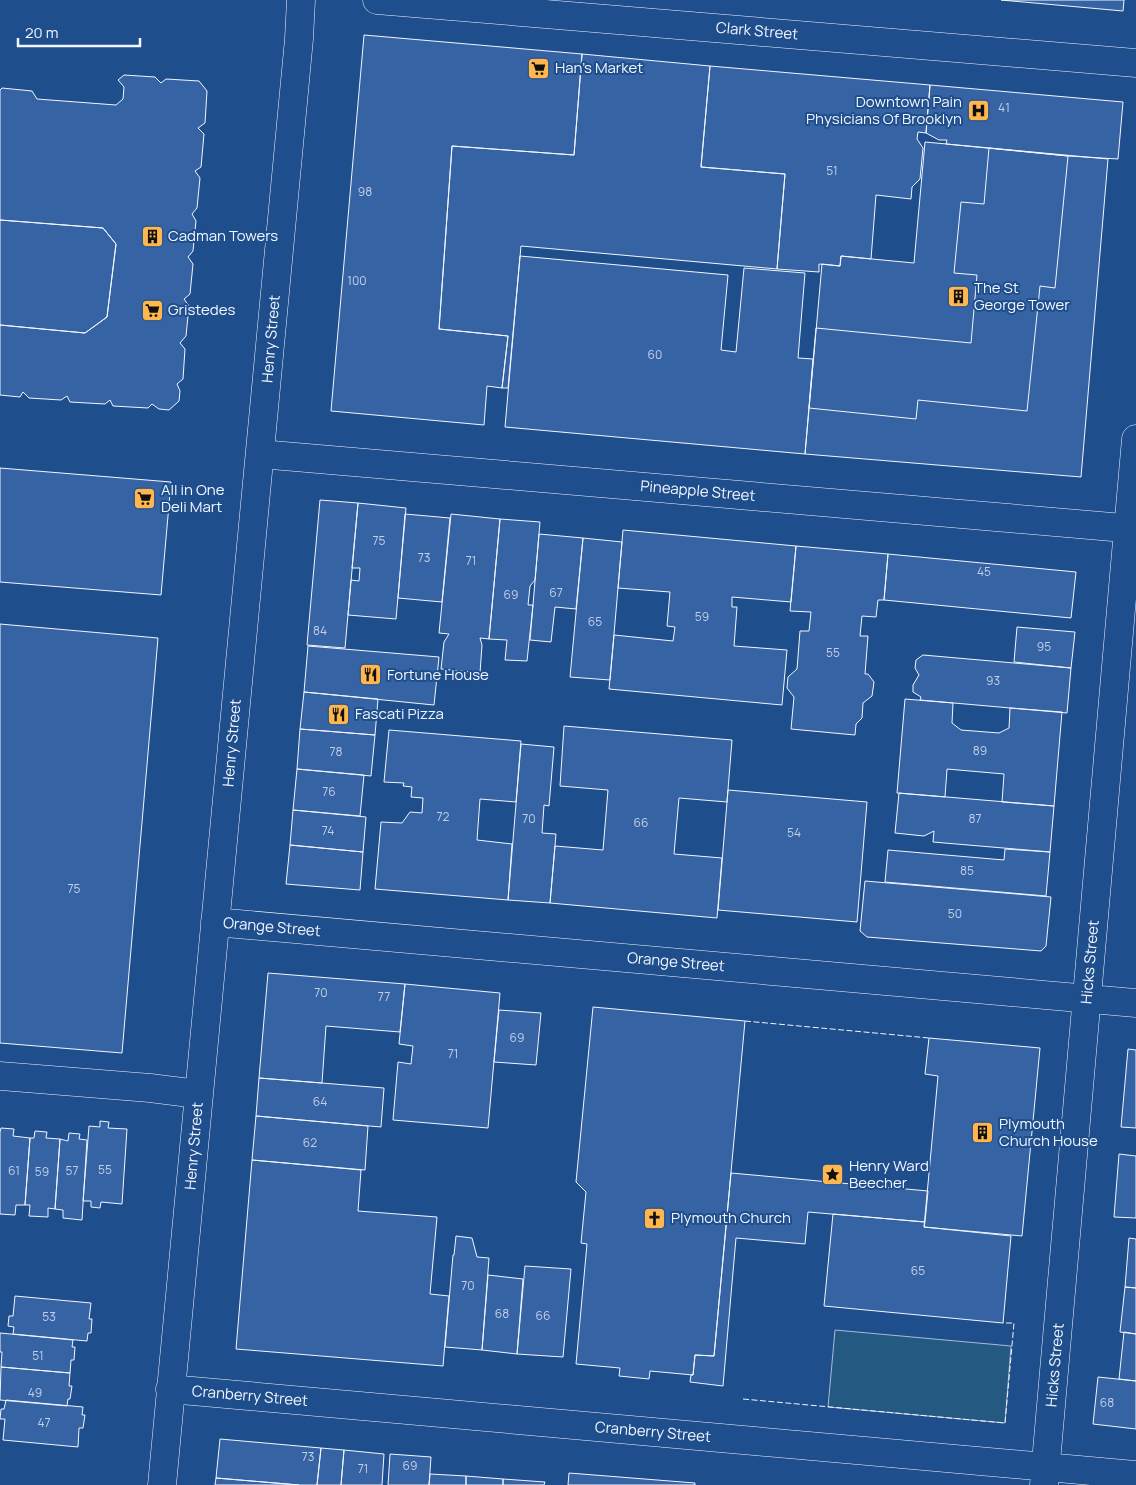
<svg xmlns="http://www.w3.org/2000/svg" width="1136" height="1485" viewBox="0 0 1136 1485" font-family="Manrope,sans-serif">
	<rect width="100%" height="100%" fill="#1f4e8c"/>
	<!-- green -->
	<path fill="#245a82" stroke="#a8bbd7" d="M835,1330L1011,1346L1005,1423L828,1407Z"/>
	<!-- building -->
	<path fill="#3563a3" stroke="#f2f6ff" d="M1001,0H1124L1123,11Z
		M364,35L582,54L574,155L452,146L439,329L508,336L502,388L487,386L484,425L331,411Z
		M582,54L710,66L701,167L785,174L777,269L521,246L508,388H502L508,336L439,329L452,146L574,155Z
		M710,66L930,85L926,133L918,132L917,139L923,148L920,179L912,187L911,199L876,195L871,259L841,256L840,266L819,264V272L777,269L785,174L701,167Z
		M124,75L155,77L161,83L166,79L199,81L207,91L205,123L198,128L204,134L201,167L195,171L200,178L197,208L192,214L196,221L193,251L188,257L193,264L190,294L184,299L189,306L186,336L180,343L185,349L183,379L177,384L180,391L179,401L169,410L159,409L152,404L148,408L113,406L110,400L105,404L70,402L67,396L61,400L29,398L23,392L20,397L0,395V325L85,333L107,317L116,244L103,228L0,220V90L2,88L32,91L37,99L116,105L123,99L124,87L118,80Z
		M930,85L1123,102L1118,159L1068,156L946,144L947,140H939L926,133Z
		M925,142L1108,159L1081,477L805,454L822,264L840,266L841,256L914,263Z
		M989,148L1068,156L1055,288L1040,286L1027,411L918,400L916,419L809,408L816,328L971,343L977,275L954,273L961,202L984,204Z
		M0,220L103,228L116,244L107,317L85,333L0,325Z
		M520,256L728,275L721,350L736,352L744,268L805,273L798,358L813,359L805,454L505,427Z
		M0,468L171,482L161,595L0,582Z
		M320,500L358,503L345,648L307,645Z
		M358,503L406,508L396,619L348,615L351,580L359,581L360,568H352Z
		M405,514L450,518L442,602L398,598Z
		M451,514L500,519L489,639L480,638L482,645L480,673L441,669L444,642L449,634L439,633Z
		M500,519L540,522L535,580L530,586L528,605H533L527,661L505,660L507,640L489,639Z
		M623,530L796,546L791,602L732,597V607H737L734,646L787,650L782,705L609,689L614,635L673,641L675,627L667,626L670,592L618,588Z
		M539,534L583,538L576,609L555,607L551,642L530,640Z
		M583,538L622,542L610,680L570,677Z
		M796,546L888,554L884,600H878L876,617L862,616L860,636H868L865,674H868L874,682L872,696L863,703L862,718L856,724L855,735L791,729L794,697L787,688L788,677L797,669L800,631H809L811,612L790,611Z
		M888,554L1076,572L1071,618L884,600Z
		M0,624L158,638L122,1053L0,1043Z
		M1017,627L1075,632L1071,668L1014,662Z
		M308,646L439,657L434,705L304,692Z
		M923,655L1071,668L1067,713L920,700L921,697L913,692V685L919,675L915,668L916,660Z
		M304,692L378,699L375,735L300,729Z
		M905,699L953,703L952,723L961,730L999,733L1009,728L1010,708L1062,712L1054,806L1002,802L1004,774L947,769L945,797L897,793Z
		M564,726L732,740L727,802L679,798L674,854L722,858L717,918L550,903L555,846L603,850L608,790L560,786Z
		M300,729L375,735L371,776L297,769Z
		M389,730L521,741L516,802L480,799L477,840L512,844L508,900L375,889L381,822L402,823L410,812L422,813L423,798L411,797L412,787L403,786L404,783L384,782Z
		M521,744L554,747L549,806L544,805L542,833L556,834L550,903L508,900Z
		M297,769L364,775L360,816L293,810Z
		M728,790L867,802L857,922L718,910Z
		M899,793L1054,806L1050,852L933,842L934,831L924,836L895,833Z
		M293,810L366,817L363,852L290,845Z
		M290,845L363,852L360,890L286,884Z
		M1005,849L1050,852L1046,896L885,882L888,850L1004,860Z
		M865,881L1051,897L1046,946L1041,951L867,937L860,931Z
		M268,973L405,984L400,1032L326,1026L322,1083L259,1078Z
		M405,984L500,993L488,1128L393,1120L398,1062L411,1064L413,1046L399,1044Z
		M593,1007L745,1021L714,1356L695,1355L693,1375L650,1371L649,1379L619,1376L620,1368L576,1364L587,1244L581,1243L586,1192L576,1182Z
		M499,1010L541,1013L536,1065L494,1062Z
		M929,1038L1040,1048L1022,1236L924,1227L938,1076L925,1074Z
		M1128,1049L1136,1050V1128L1121,1127Z
		M259,1078L384,1088L381,1127L256,1116Z
		M256,1116L368,1126L365,1170L252,1160Z
		M100,1121L109,1122L108,1128L127,1129L122,1204L101,1202L100,1208L91,1207V1201H83L89,1126L100,1127Z
		M1,1128L14,1129L13,1136L30,1138L25,1205H16L15,1215L0,1214V1132Z
		M35,1131L47,1132L46,1138L60,1139L55,1209L48,1208V1217L29,1216L30,1205H25L30,1138H34Z
		M69,1133L80,1134L79,1139L87,1140L82,1220L63,1218V1210L55,1209L60,1139L68,1141Z
		M1119,1154L1136,1156V1218L1114,1217Z
		M252,1160L361,1170L358,1211L437,1217L430,1294L449,1296L443,1366L236,1349Z
		M731,1173L928,1191L925,1222L808,1212L805,1244L736,1238L723,1386L690,1382L691,1375H693L695,1355L714,1356Z
		M833,1214L925,1222L924,1227L1011,1236L1003,1323L824,1306Z
		M456,1236L472,1238L477,1257L489,1258L482,1350L445,1347L453,1255H454Z
		M1129,1238L1136,1239V1288L1125,1287Z
		M525,1266L571,1269L563,1357L517,1354Z
		M488,1275L523,1279L517,1354L482,1350Z
		M1125,1287L1136,1288V1334L1120,1332Z
		M15,1296L91,1303L89,1319H92L91,1333H88L87,1341L13,1334L14,1327L8,1326L9,1316H13Z
		M1124,1332L1136,1334V1381L1119,1379Z
		M0,1333L73,1340L72,1347H75L74,1360H71L70,1373L1,1367L2,1352H0Z
		M1,1367L70,1373L69,1386H72L70,1399H68L67,1406L0,1400Z
		M1098,1377L1136,1381V1429L1093,1424Z
		M6,1400L83,1407L82,1415H85L83,1428H79L78,1447L3,1440L5,1419H0L1,1409H4Z
		M220,1439L321,1448L317,1485H299L216,1478Z
		M321,1448L344,1450L341,1485H317Z
		M344,1450L384,1454L382,1485H341Z
		M390,1454L431,1457L429,1485H388Z
		M569,1473L695,1483V1485H568Z
		M430,1474L466,1476V1485H429Z
		M466,1476L503,1479V1485H466Z
		M216,1478L299,1485H215Z
		M503,1479L545,1482L544,1485H503Z"/>
	<g fill="none" stroke-linecap="round" stroke-linejoin="round">
		<defs>
			<path id="minor" d="M377,0L1136,63
				M260,454L1136,529
				M215,922L1136,1003
				M0,1076L150,1088L198,1094
				M170,1389L1136,1475
				M162,1485L299,39L301,0
				M1044,1485L1136,439"/>
		</defs>
		<!-- minor casing -->
		<use href="#minor" stroke="#f2f6ff" stroke-width="29"/>
		<!-- minor -->
		<use href="#minor" stroke="#1f4e8c" stroke-width="28"/>
		<!-- fence -->
		<path stroke="#f2f6ff" stroke-width="1" stroke-dasharray="6 2.5" stroke-linecap="butt" d="M745,1021L929,1038
			M743,1399L1005,1423L1014,1323H1003"/>
	</g>
	<!-- icons -->
	<defs>
		<symbol id="supermarket-square" viewBox="-11 -11 22 22"><rect x="-9" y="-9" width="18" height="18" rx="4" fill="#ffb74d" stroke="#1f4e8c"/><path d="M-6-5.5h2.5l.6 2H6L4.5 2H-2.5L-4.4-4H-6ZM-1.5 3.2a1.3 1.3 0 1 0 .1 0ZM3 3.2a1.3 1.3 0 1 0 .1 0Z" fill="#111"/></symbol>
		<symbol id="hospital-square" viewBox="-11 -11 22 22"><rect x="-9" y="-9" width="18" height="18" rx="4" fill="#ffb74d" stroke="#1f4e8c"/><path d="M-5-5h3v3.5h4V-5h3V5h-3V1.5h-4V5h-3Z" fill="#111"/></symbol>
		<symbol id="building-square" viewBox="-11 -11 22 22"><rect x="-9" y="-9" width="18" height="18" rx="4" fill="#ffb74d" stroke="#1f4e8c"/><path d="M-4-6H4V6H1V3H-1V6H-4ZM-2.5-4.3h1.7v1.8h-1.7ZM.8-4.3h1.7v1.8H.8ZM-2.5-1h1.7V.8h-1.7ZM.8-1h1.7V.8H.8Z" fill="#111"/></symbol>
		<symbol id="restaurant-square" viewBox="-11 -11 22 22"><rect x="-9" y="-9" width="18" height="18" rx="4" fill="#ffb74d" stroke="#1f4e8c"/><path d="M-5-6h1v4h1v-4h1v4h1v-4h1v5L-1.5 .5V6h-2V.5L-5-1ZM5-6V6H3V1.5H1.5Q1.5-4 5-6Z" fill="#111"/></symbol>
		<symbol id="sight-square" viewBox="-11 -11 22 22"><rect x="-9" y="-9" width="18" height="18" rx="4" fill="#ffb74d" stroke="#1f4e8c"/><path d="M0-6L1.8-2.2L6-1.7L2.9 1.2L3.7 5.4L0 3.3L-3.7 5.4L-2.9 1.2L-6-1.7L-1.8-2.2Z" fill="#111"/></symbol>
		<symbol id="church-square" viewBox="-11 -11 22 22"><rect x="-9" y="-9" width="18" height="18" rx="4" fill="#ffb74d" stroke="#1f4e8c"/><path d="M-1.2-6h2.4v3.5h3.3v2.4h-3.3V6h-2.4V-.1h-3.3v-2.4h3.3Z" fill="#111"/></symbol>
	</defs>
	<g fill-rule="evenodd">
		<use href="#supermarket-square" x="526" y="56" width="25" height="25"/>
		<use href="#hospital-square" x="966" y="98" width="25" height="25"/>
		<use href="#building-square" x="140" y="224" width="25" height="25"/>
		<use href="#building-square" x="946" y="284" width="25" height="25"/>
		<use href="#supermarket-square" x="140" y="298" width="25" height="25"/>
		<use href="#supermarket-square" x="132" y="486" width="25" height="25"/>
		<use href="#restaurant-square" x="358" y="662" width="25" height="25"/>
		<use href="#restaurant-square" x="326" y="702" width="25" height="25"/>
		<use href="#building-square" x="970" y="1120" width="25" height="25"/>
		<use href="#sight-square" x="820" y="1162" width="25" height="25"/>
		<use href="#church-square" x="642" y="1206" width="25" height="25"/>
	</g>
	<g text-anchor="middle" stroke-width="4" stroke-linejoin="round" paint-order="stroke">
		<!-- number labels -->
		<g font-size="12" fill="#c3d1e8">
			<text x="1004" y="112">41</text>
			<text x="832" y="175">51</text>
			<text x="365" y="196">98</text>
			<text x="357" y="285">100</text>
			<text x="655" y="359">60</text>
			<text x="379" y="545">75</text>
			<text x="424" y="562">73</text>
			<text x="471" y="565">71</text>
			<text x="984" y="576">45</text>
			<text x="556" y="597">67</text>
			<text x="511" y="599">69</text>
			<text x="702" y="621">59</text>
			<text x="595" y="626">65</text>
			<text x="320" y="635">84</text>
			<text x="1044" y="651">95</text>
			<text x="833" y="657">55</text>
			<text x="993" y="685">93</text>
			<text x="980" y="755">89</text>
			<text x="336" y="756">78</text>
			<text x="329" y="796">76</text>
			<text x="443" y="821">72</text>
			<text x="529" y="823">70</text>
			<text x="975" y="823">87</text>
			<text x="641" y="827">66</text>
			<text x="328" y="835">74</text>
			<text x="794" y="837">54</text>
			<text x="967" y="875">85</text>
			<text x="74" y="893">75</text>
			<text x="955" y="918">50</text>
			<text x="321" y="997">70</text>
			<text x="384" y="1001">77</text>
			<text x="517" y="1042">69</text>
			<text x="453" y="1058">71</text>
			<text x="320" y="1106">64</text>
			<text x="310" y="1147">62</text>
			<text x="105" y="1174">55</text>
			<text x="14" y="1175">61</text>
			<text x="72" y="1175">57</text>
			<text x="42" y="1176">59</text>
			<text x="918" y="1275">65</text>
			<text x="468" y="1290">70</text>
			<text x="502" y="1318">68</text>
			<text x="543" y="1320">66</text>
			<text x="49" y="1321">53</text>
			<text x="38" y="1360">51</text>
			<text x="35" y="1397">49</text>
			<text x="1107" y="1407">68</text>
			<text x="44" y="1427">47</text>
			<text x="308" y="1461">73</text>
			<text x="410" y="1470">69</text>
			<text x="363" y="1473">71</text>
		</g>
		<!-- street labels -->
		<g font-size="15" fill="#f2f6ff" stroke="#1f4e8c">
			<text transform="translate(757 31) rotate(5)" y="5">Clark Street</text>
			<text transform="translate(271 339) rotate(-85)" y="5">Henry Street</text>
			<text transform="translate(698 491) rotate(5)" y="5">Pineapple Street</text>
			<text transform="translate(232 743) rotate(-85)" y="5">Henry Street</text>
			<text transform="translate(272 927) rotate(5)" y="5">Orange Street</text>
			<text transform="translate(676 962) rotate(5)" y="5">Orange Street</text>
			<text transform="translate(1090 962) rotate(-85)" y="5">Hicks Street</text>
			<text transform="translate(194 1146) rotate(-85)" y="5">Henry Street</text>
			<text transform="translate(1055 1365) rotate(-85)" y="5">Hicks Street</text>
			<text transform="translate(250 1396) rotate(5)" y="5">Cranberry Street</text>
			<text transform="translate(653 1432) rotate(5)" y="5">Cranberry Street</text>
		</g>
		<!-- poi labels -->
		<g font-size="15" fill="#f2f6ff" stroke="#1f4e8c" text-anchor="start">
			<text x="555" y="73">Han's Market</text>
			<text x="962" y="107" text-anchor="end">Downtown Pain<tspan x="962" dy="17">Physicians Of Brooklyn</tspan></text>
			<text x="168" y="241">Cadman Towers</text>
			<text x="974" y="293">The St<tspan x="974" dy="17">George Tower</tspan></text>
			<text x="168" y="315">Gristedes</text>
			<text x="161" y="495">All in One<tspan x="161" dy="17">Deli Mart</tspan></text>
			<text x="387" y="680">Fortune House</text>
			<text x="355" y="719">Fascati Pizza</text>
			<text x="999" y="1129">Plymouth<tspan x="999" dy="17">Church House</tspan></text>
			<text x="849" y="1171">Henry Ward<tspan x="849" dy="17">Beecher</tspan></text>
			<text x="671" y="1223">Plymouth Church</text>
		</g>
	</g>
	<!-- scale -->
	<path d="M18 38v8h122v-8" fill="none" stroke="#f2f6ff" stroke-width="2.5"/>
	<text x="25" y="38" font-size="15" fill="#f2f6ff" stroke="#1f4e8c" stroke-width="4" paint-order="stroke">20 m</text>
</svg>
